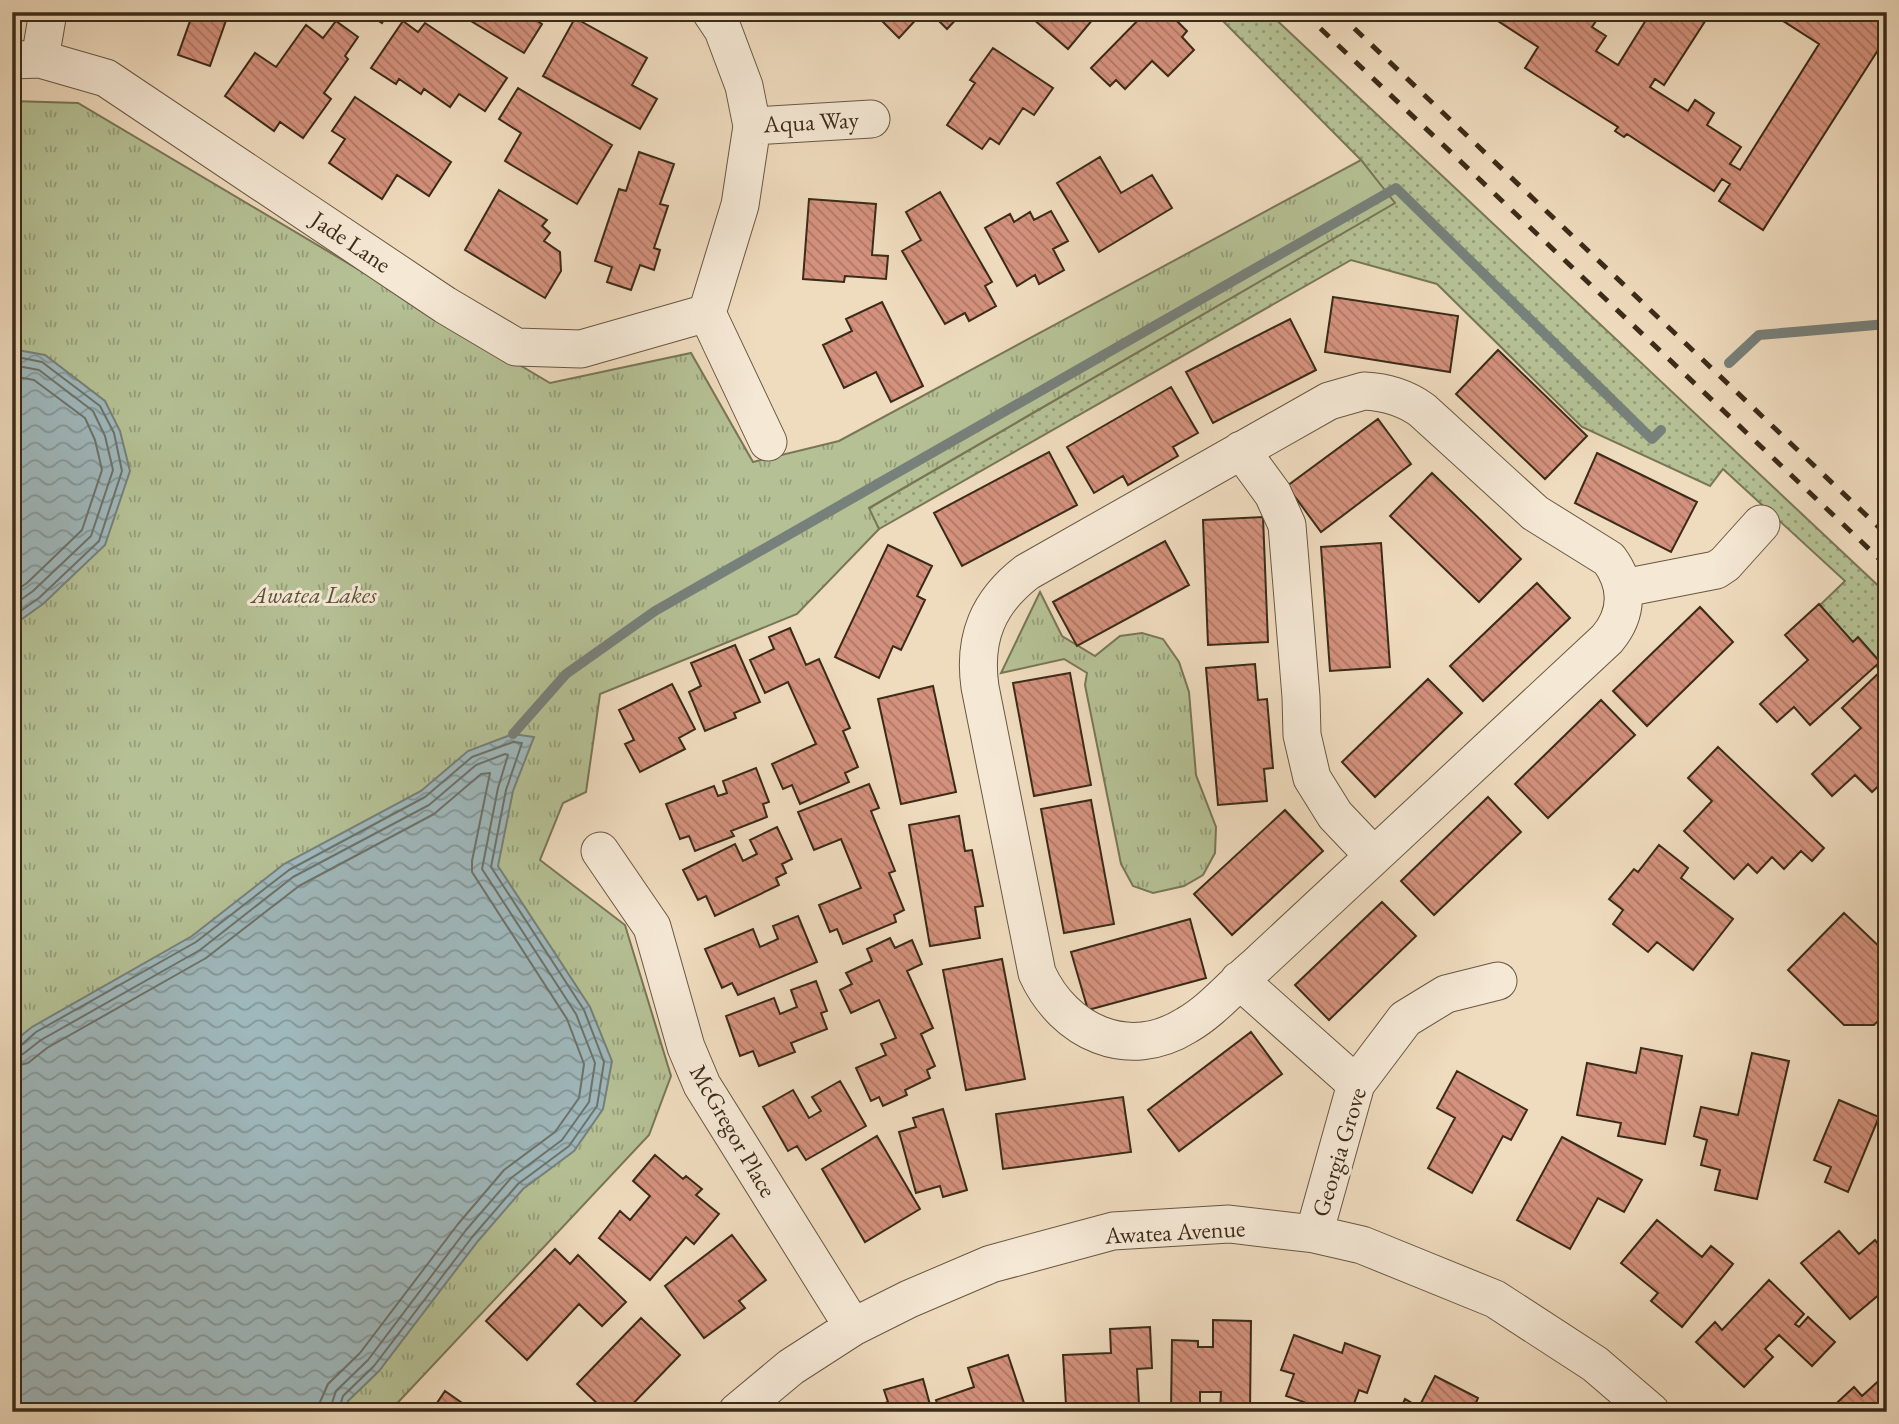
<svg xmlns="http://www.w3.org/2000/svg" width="1899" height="1424" viewBox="0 0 1899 1424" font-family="'EB Garamond',serif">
	<defs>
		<pattern id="grass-dots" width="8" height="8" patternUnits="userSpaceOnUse" patternTransform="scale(1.75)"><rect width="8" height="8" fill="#b5c195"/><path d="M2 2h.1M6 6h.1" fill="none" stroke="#949d79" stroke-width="1.8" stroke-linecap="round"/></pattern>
		<pattern id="park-tufts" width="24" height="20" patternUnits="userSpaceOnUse" patternTransform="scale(1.75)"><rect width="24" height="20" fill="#b5c195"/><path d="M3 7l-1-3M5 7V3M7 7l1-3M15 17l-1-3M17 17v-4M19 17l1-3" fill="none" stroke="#949d79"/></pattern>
		<pattern id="water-waves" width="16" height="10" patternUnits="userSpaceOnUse" patternTransform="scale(1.75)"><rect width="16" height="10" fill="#9fb8bc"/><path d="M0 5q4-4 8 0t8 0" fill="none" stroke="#839698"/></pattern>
		<pattern id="building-back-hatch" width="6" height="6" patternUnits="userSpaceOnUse" patternTransform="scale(1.75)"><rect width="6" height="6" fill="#d4917d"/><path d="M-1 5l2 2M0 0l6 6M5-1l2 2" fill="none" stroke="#ad7765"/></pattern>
	</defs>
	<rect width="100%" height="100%" fill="#efdbbe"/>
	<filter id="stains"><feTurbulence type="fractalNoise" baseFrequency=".00286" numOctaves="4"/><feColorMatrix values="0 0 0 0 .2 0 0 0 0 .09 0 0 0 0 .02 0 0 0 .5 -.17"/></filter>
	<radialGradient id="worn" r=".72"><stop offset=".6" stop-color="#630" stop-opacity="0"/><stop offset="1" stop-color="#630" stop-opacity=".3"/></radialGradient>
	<!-- grass -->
	<path fill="url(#grass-dots)" stroke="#787656" stroke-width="2" d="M1214,12H1268L1887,594V677L1817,608L1845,581L1723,469L1710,486L1582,427L1437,284L1351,260L879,529L868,509L1394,203L1361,160Z"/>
	<!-- park -->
	<path fill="url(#park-tufts)" stroke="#787656" stroke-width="2" d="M12,101L78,103L550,383L691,353L753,462L839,441L1361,160L1395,203L869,508L879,529L797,614L600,694L586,792L563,803L540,860L625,925L671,1076L649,1135L389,1412H12Z
		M1040,592L1062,636L1095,656L1120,636L1142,633L1163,639L1179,662L1189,692L1196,775L1216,827L1215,853L1203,875L1184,886L1153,893L1133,886L1121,864L1085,685L1087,673L1064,659L1001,673Z"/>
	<!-- water -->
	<path fill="url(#water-waves)" stroke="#77807a" stroke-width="2" d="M12,349L45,355L105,401L120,431L130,471L105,545L43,604L12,626Z
		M513,734L534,737L513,791L498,866L590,1007L612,1061L603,1109L574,1151L523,1189L478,1241L379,1371L348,1401L344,1412H12V1043L32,1027L192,936L284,864L421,791L468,751Z"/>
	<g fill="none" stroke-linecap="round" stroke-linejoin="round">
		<!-- shore -->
		<path stroke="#6d726a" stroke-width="2" d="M12,356L42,362L100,406L114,433L122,471L99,541L39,598L12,617
			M12,365L39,370L93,411L105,436L113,470L91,536L33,591L12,606
			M12,376L34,380L85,418L95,440L102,470L82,530L27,583L12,593
			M12,1048L19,1047L36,1032L196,942L289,870L425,797L472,757L513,742L522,743L506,790L491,867L584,1010L604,1062L597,1106L569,1146L518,1184L473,1236L374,1366L343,1396L338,1412
			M12,1057L23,1054L41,1040L200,950L293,877L429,805L476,765L505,754L508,755L498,788L482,869L576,1014L595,1063L589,1102L562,1140L511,1178L466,1230L368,1360L336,1391L329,1412
			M12,1067L28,1063L47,1048L206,958L299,886L434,814L481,774L490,773L472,861V872L567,1019L584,1064L579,1098L555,1132L504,1170L458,1224L360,1353L328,1384L320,1402L319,1412"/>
		<!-- stream -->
		<path stroke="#77807a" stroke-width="10" d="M1729,363L1759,335L1887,324
			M513,734L566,674L655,611L1396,188L1652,439L1661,430"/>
	</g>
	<!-- building -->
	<path fill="url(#building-back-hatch)" stroke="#3b2b18" stroke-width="2" d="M178,12H229L210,66L178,55L190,21L177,16Z
		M365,12H388L382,23Z
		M456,12H523L542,24L524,53Z
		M873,12H923L899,38Z
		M930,12H963L947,29Z
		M1025,12H1099L1068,49Z
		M1146,12H1162L1169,20L1172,16L1187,31L1182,37L1194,50L1168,76L1152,61L1125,89L1116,80L1110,86L1091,68Z
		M1484,12H1602L1592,27L1606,36L1596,51L1618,65L1651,12H1711L1664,85L1655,79L1650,87L1688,111L1695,100L1714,113L1707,125L1741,147L1730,164L1740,170L1819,44L1769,12H1887V36L1763,230L1719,201L1730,184L1722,179L1714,191L1627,134L1624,137L1615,131L1618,127L1525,68L1538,47Z
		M575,18L647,58L632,85L657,99L640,129L543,76Z
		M336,21L358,37L345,56L348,59L324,93L331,99L303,138L280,122L274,131L225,96L255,53L276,67L306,25L323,38Z
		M403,21L418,32L425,23L507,78L485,111L459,94L450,107L424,89L421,94L399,79L396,84L371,68Z
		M993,48L1053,88L1034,115L1023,108L999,144L990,138L982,149L947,125L975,83L970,80Z
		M518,88L612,145L577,204L505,161L521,133L499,119Z
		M355,97L451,162L429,196L397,175L382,199L329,163L345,139L332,131Z
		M639,152L674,164L660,204L668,206L654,248L660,250L654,270L640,265L631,290L607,282L612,267L595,261L619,189L626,191Z
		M1100,157L1121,193L1152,175L1172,208L1099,252L1057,183Z
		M499,190L547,220L542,226L550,233L544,241L560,252L561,271L545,298L465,250Z
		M940,192L992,282L985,286L996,306L969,321L965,313L945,324L902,251L921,240L906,212Z
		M809,199L876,204L872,255L888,256L886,279L845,276L844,282L803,279Z
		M1051,211L1068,241L1053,249L1064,270L1039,284L1035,275L1017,286L985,228L1010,214L1014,222L1030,212L1034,220Z
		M1333,297L1458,316L1450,372L1325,352Z
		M882,302L923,386L891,402L876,372L844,388L823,345L852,331L846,319Z
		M1290,319L1316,370L1213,423L1186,372Z
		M1498,350L1587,436L1545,479L1456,394Z
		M1171,387L1198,433L1173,447L1178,456L1128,485L1123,476L1094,493L1067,447Z
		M1378,419L1411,464L1321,532L1287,486Z
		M1049,452L1077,505L962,566L934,513Z
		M1597,453L1697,502L1671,552L1575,503Z
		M1432,473L1521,559L1479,602L1390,516Z
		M1263,517L1268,642L1208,645L1203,520Z
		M1165,541L1189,585L1077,646L1053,602Z
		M1381,543L1390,667L1330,671L1321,547Z
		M888,545L932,566L917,596L925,600L901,650L893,646L879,678L835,657Z
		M1537,583L1570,618L1483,701L1450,666Z
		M1819,604L1853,642L1858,637L1880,662L1810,725L1794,707L1777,722L1760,704L1808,660L1785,635Z
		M1700,607L1733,642L1647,726L1613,691Z
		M790,628L806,665L819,659L850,728L843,731L858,767L845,773L849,782L800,804L792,785L783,789L772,764L816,744L788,682L765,693L750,660L774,649L769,637Z
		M735,645L760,702L734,713L736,718L705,731L689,692L701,686L691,663Z
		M1255,664L1258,700L1267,699L1273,768L1264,769L1267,801L1218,805L1206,668Z
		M1883,669L1887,673V778L1872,792L1855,775L1832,796L1812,774L1861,728L1842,708Z
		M1070,673L1091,785L1034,796L1013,683Z
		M1428,679L1462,713L1375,797L1342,762Z
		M672,684L695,729L679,738L685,749L640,772L625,744L634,740L619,710Z
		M933,686L956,792L901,804L878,699Z
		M1601,700L1635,735L1548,818L1515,784Z
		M1718,747L1824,848L1812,861L1801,851L1784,869L1772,857L1757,873L1748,864L1734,879L1684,831L1712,801L1688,778Z
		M756,768L769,802L763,804L767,817L731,831L734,836L695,851L689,836L680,839L666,804L714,786L718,796L727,793L723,781Z
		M869,784L879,808L871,811L895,871L889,873L904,910L894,915L896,922L843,944L837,929L830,932L819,905L861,888L841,839L814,850L798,812Z
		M1488,797L1521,832L1434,915L1401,881Z
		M1091,800L1114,924L1064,933L1041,809Z
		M1285,810L1323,851L1232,935L1194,894Z
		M959,816L965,851L972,850L983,906L975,907L980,938L930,946L909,825Z
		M777,827L792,859L782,864L786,873L776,878L779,885L715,916L706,896L698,900L683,870L735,844L743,861L757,854L750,840Z
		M1659,845L1688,868L1681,878L1733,919L1693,970L1657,942L1648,952L1613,924L1623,910L1609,899L1634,869L1638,872Z
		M1382,902L1416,936L1329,1020L1295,985Z
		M1844,913L1887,954V1012L1874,1025H1844L1788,970Z
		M798,916L817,962L738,995L732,983L722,988L705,949L753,929L760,947L778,939L773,926Z
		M1190,919L1206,978L1088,1010L1071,952Z
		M890,938L895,948L912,940L922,964L907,971L933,1028L921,1034L935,1066L927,1070L930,1078L905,1090L907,1095L883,1106L879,1097L871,1101L856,1068L886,1055L881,1044L896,1038L879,1000L851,1013L840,990L852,984L846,973L872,961L867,949Z
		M1002,959L1025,1079L966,1090L943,970Z
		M816,981L827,1011L821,1013L827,1029L791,1043L795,1052L759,1066L753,1051L740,1056L726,1016L774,998L780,1014L797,1007L791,990Z
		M1251,1032L1282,1074L1179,1151L1148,1110Z
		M1641,1048L1682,1056L1665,1144L1618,1136L1621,1123L1577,1115L1587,1063L1636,1073Z
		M1752,1053L1789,1061L1757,1199L1715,1190L1720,1170L1701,1165L1707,1140L1694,1136L1701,1107L1738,1115Z
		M1457,1071L1527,1110L1511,1140L1503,1136L1472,1193L1428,1168L1455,1118L1437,1108Z
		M840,1081L866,1126L806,1160L797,1146L788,1151L763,1107L793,1090L809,1118L821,1111L812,1097Z
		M1123,1097L1131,1152L1003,1169L996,1114Z
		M1839,1100L1879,1117L1848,1192L1825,1182L1831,1167L1814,1160Z
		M943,1109L967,1190L943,1197L940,1186L916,1193L899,1132L916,1127L913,1118Z
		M877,1136L920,1209L865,1242L822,1169Z
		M1562,1137L1642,1180L1624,1212L1598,1198L1570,1249L1517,1220Z
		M655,1155L683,1179L686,1176L702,1189L696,1195L719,1214L694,1244L686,1237L650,1280L599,1238L620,1211L630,1220L650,1196L633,1181Z
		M1657,1220L1702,1257L1711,1246L1733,1264L1682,1327L1651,1301L1658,1293L1621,1263Z
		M1839,1231L1859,1254L1875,1240L1880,1247L1887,1241V1288L1850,1319L1801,1263Z
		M732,1235L766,1280L739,1301L745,1308L704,1338L665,1286Z
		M555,1249L570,1264L578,1255L626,1302L602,1326L579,1304L527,1360L486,1321Z
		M1769,1280L1804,1314L1795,1324L1799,1327L1808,1317L1835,1342L1812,1366L1779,1335L1765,1349L1773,1357L1744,1387L1696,1342L1715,1322L1722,1330Z
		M641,1318L680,1355L625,1412H606L577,1384Z
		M1213,1320L1251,1321L1250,1412H1220L1221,1392H1200V1412L1171,1411L1172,1340L1198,1341V1347H1213Z
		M1150,1327L1152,1368L1137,1369L1139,1404H1147V1412H1090L1089,1403L1066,1405L1063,1355L1111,1353L1110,1329Z
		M1294,1335L1342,1353L1345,1343L1380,1356L1367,1393L1359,1390L1351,1412H1300L1304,1402L1286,1396L1294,1374L1281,1370Z
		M1008,1355L1027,1412H940L936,1400L974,1387L968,1368Z
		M1885,1375L1887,1412H1827L1854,1387L1862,1396Z
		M1435,1376L1478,1398L1472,1412H1399L1405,1399L1419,1407Z
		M923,1379L932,1412H859L888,1402L884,1390Z
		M445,1391L475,1412H431Z"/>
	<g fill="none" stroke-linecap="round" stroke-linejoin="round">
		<defs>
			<path id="minor" d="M711,12L723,30L744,86L752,126L740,205L707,313L768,442
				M40,59L48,12
				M12,60L40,59L106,78L445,305L516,347L581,349L707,313
				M752,126L871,119
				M1364,391C1386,392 1404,397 1422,410L1535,513L1609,559C1629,586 1628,614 1607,639L1256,966C1233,985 1213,1010 1187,1025C1128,1062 1064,1032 1037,973L980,687C973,638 988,602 1027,572L1329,401Z
				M1241,450L1273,494L1287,525L1301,697L1302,735L1312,778L1335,815L1373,855
				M1624,588L1716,570L1725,564L1761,524
				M600,851L652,927L686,1047L702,1085L853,1327
				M1239,980L1356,1084
				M1314,1234L1356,1084L1405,1019L1446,994L1498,981
				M737,1412L791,1367L853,1327L909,1299L991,1264L1113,1231L1229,1224L1314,1234L1362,1245L1495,1299L1595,1364L1651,1412"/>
		</defs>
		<!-- minor casing -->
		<use href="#minor" stroke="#685742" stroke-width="39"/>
		<!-- minor -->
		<use href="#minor" stroke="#f5e8d5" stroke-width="37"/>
		<!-- rail -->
		<path stroke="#3b2b18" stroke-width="5" stroke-dasharray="12 12" stroke-linecap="butt" d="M1303,12L1887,566
			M1337,12L1887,535"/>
	</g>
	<g text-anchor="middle" stroke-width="6" stroke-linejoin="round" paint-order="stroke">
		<!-- street labels -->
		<g font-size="24" fill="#3b2b18" stroke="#f5e8d5">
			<text transform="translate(811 122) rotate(-3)" y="8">Aqua Way</text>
			<text transform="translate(351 242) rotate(34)" y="8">Jade Lane</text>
			<text transform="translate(733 1131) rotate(60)" y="8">McGregor Place</text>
			<text transform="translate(1339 1152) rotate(-73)" y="8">Georgia Grove</text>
			<text transform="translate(1175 1232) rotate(-3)" y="8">Awatea Avenue</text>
		</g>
		<!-- park labels -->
		<g font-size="24" font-style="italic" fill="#5a5037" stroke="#f5e8d5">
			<text x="314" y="603">Awatea Lakes</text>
		</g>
	</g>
	<!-- margin -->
	<rect width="1899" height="1424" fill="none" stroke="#efdbbe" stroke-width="42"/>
	<rect x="14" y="14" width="1871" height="1396" fill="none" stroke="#3b2b18" stroke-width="3.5"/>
	<rect x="21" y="21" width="1857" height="1382" fill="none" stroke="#3b2b18" stroke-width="2"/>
	<rect width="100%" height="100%" filter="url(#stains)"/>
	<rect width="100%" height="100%" fill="url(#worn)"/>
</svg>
